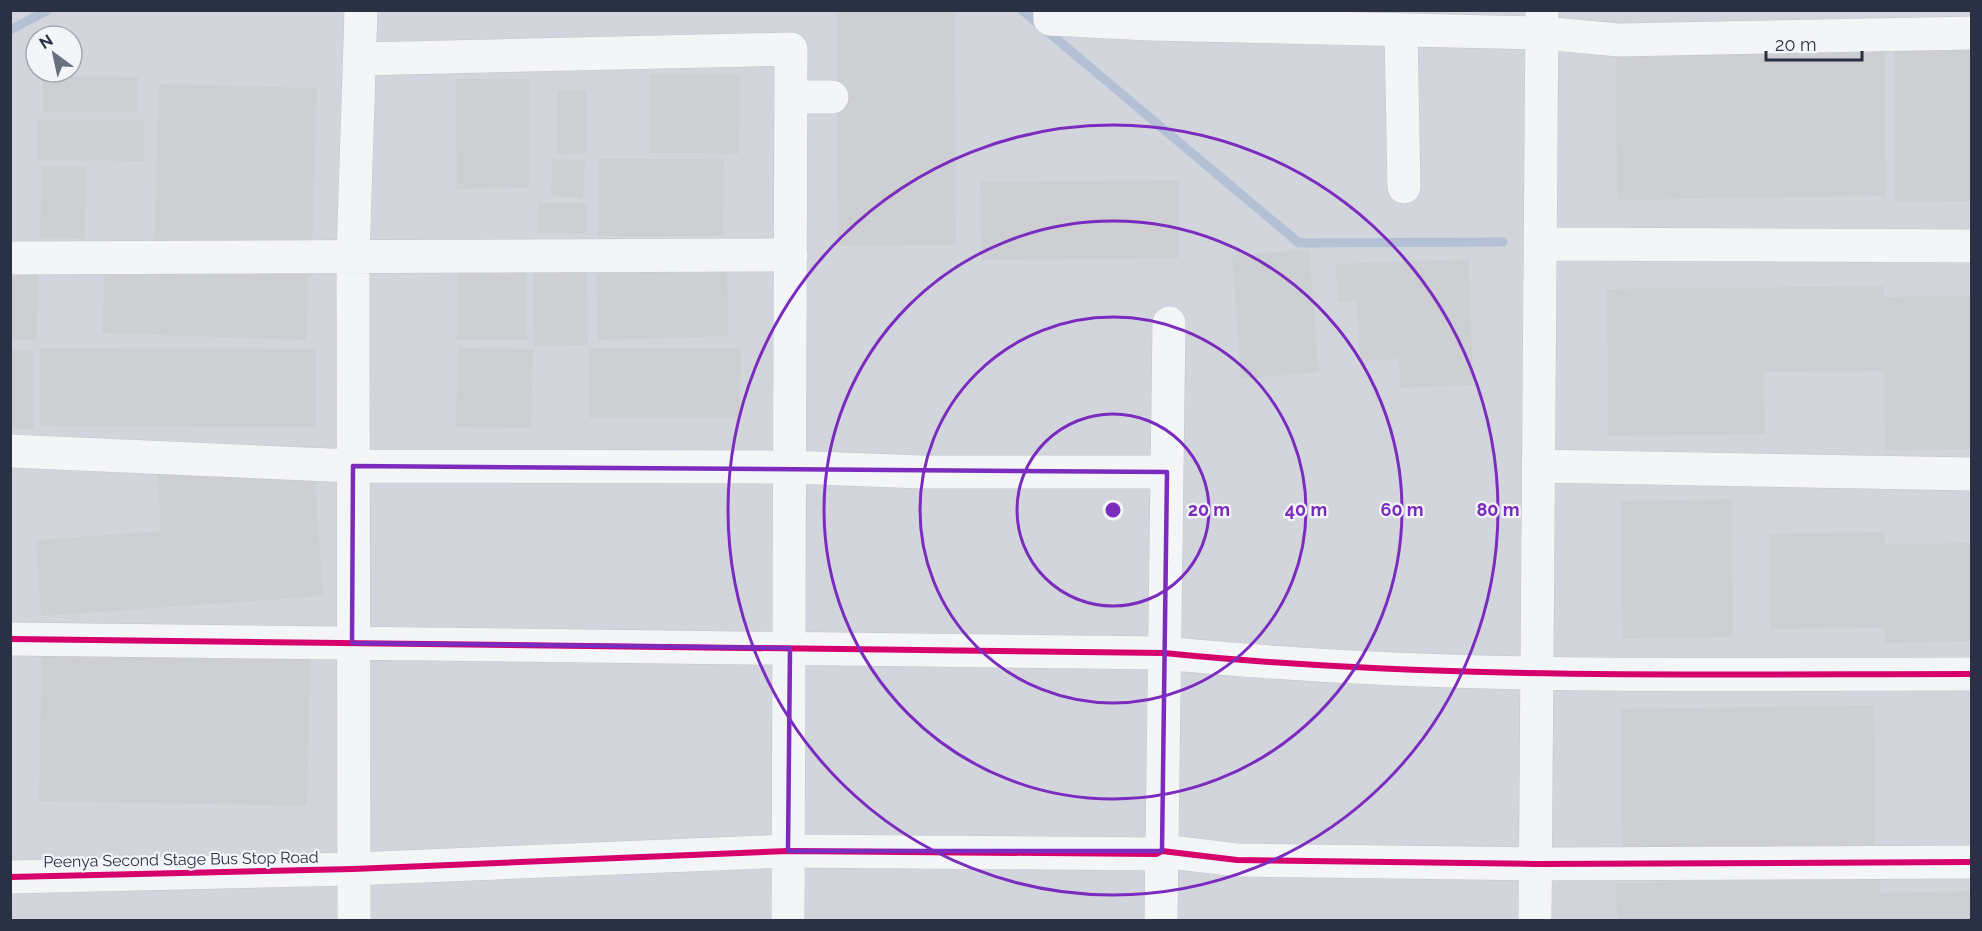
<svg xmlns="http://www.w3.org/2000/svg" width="1982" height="931" viewBox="0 0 1982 931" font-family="Raleway,sans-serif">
	<rect width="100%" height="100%" fill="#e5e6ea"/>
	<!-- built -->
	<path fill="#d3d5dd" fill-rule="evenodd" d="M11,11H1971V920H11ZM36,36H72V72H36Z"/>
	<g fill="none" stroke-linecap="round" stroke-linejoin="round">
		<!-- stream -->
		<path stroke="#b3c0d5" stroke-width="9" d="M1022,10L1299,243L1503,242
			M10,30L48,10"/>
	</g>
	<!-- building -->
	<path fill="#cdcfd3" d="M837,10H955L956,245L838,246Z
		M1972,47V201L1895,202L1894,48Z
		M1885,48L1886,196L1617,200L1616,51Z
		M650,74H740L739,154L649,153Z
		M43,76L138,77V112H43Z
		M456,79H529V188L457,189Z
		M159,84L317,88L312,248L154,244Z
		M557,90H587V153L557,154Z
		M37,120H144V161L37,160Z
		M552,159L585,160L583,198L551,196Z
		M599,159H724L723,236H598Z
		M42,166L87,167L85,239L40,238Z
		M1179,180V258L981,260L980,182Z
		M538,203H587V233H538Z
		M1309,249L1319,372L1241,379L1232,256Z
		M1469,259L1473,385L1400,388L1399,359L1360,361L1357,301L1338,302L1336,264Z
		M105,261L309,268L306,340L102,333Z
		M727,269L728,336L598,340L596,274Z
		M10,270L39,271L37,340H10Z
		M587,270L588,345L534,346L533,271Z
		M457,271H527V340H457Z
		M1884,286V297L1972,296V449L1885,450L1884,371L1764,372L1765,434L1608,436L1607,289Z
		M40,348L316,349V427L40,426Z
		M458,348L533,349L531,428L456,427Z
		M589,348H741L740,418H589Z
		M10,350H34V429H10Z
		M313,445L323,596L41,616L36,540L161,531L156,456Z
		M1732,499L1733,637L1622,639L1621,501Z
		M1884,532L1885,544L1972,543V641L1885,643V628L1770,629L1769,534Z
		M42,643L311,648L307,806L39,801Z
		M1874,705L1875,848L1622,851L1621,709Z
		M1880,879L1881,893L1972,891V920H1617L1616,883Z"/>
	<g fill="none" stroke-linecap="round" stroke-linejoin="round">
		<defs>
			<path id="minor" d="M1050,10V19L1148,24L1542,33L1619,40L1972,33
				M1401,30L1404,187
				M360,59L791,49L788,920
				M791,97H832
				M1540,244L1972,246
				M10,258L791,255
				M10,451L353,466L791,467L921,472H1167
				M1539,466L1972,474
				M10,639L1164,653C1432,680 1703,674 1972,674
				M10,877L353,869L788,851L1156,854L1162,851L1237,860L1536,864L1972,862
				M354,920L353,257L361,10
				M1161,920L1169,323
				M1535,920L1542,12"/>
		</defs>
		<!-- minor casing -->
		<use href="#minor" stroke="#c3c4c8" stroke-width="34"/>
		<!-- minor -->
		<use href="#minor" stroke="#f4f5f7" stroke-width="33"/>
		<defs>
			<path id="cycleway" d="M10,639L1164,653C1432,680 1703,674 1972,674
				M10,877L353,869L788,851L1156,854L1162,851L1237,860L1536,864L1972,862"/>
		</defs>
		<!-- cycleway casing -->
		<use href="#cycleway" stroke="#f3f5f9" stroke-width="10"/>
		<!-- cycleway -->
		<use href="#cycleway" stroke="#d6006c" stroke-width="6"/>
	</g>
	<!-- marked area -->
	<path fill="none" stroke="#7b2cbf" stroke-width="4.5" stroke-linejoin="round" d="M353,466L1167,472L1162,851H788L790,648L352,643Z"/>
	<!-- distance rings -->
	<g fill="none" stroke="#7b2cbf" stroke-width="3">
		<circle cx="1113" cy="510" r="96"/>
		<circle cx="1113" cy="510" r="193"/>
		<circle cx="1113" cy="510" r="289"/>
		<circle cx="1113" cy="510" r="385"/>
	</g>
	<g text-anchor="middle" stroke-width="4.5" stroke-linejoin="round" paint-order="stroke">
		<!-- street labels -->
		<g font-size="16" fill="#2a3145" stroke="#f3f5f9">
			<text transform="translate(181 859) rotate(-1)" y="6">Peenya Second Stage Bus Stop Road</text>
		</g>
	</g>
	<circle cx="1113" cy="510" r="9" fill="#7b2cbf" stroke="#f3f5f9" stroke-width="3"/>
	<g font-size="18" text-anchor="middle" font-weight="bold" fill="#7b2cbf" stroke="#f3f5f9" stroke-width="4.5" stroke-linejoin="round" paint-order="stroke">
		<text x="1209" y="516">20 m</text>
		<text x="1306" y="516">40 m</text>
		<text x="1402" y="516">60 m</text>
		<text x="1498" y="516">80 m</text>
	</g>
	<!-- border -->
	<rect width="1982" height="931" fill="none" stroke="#2a3145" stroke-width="24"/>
	<!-- north arrow -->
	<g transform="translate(54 54) rotate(327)"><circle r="28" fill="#f3f5f9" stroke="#a3a7b1" stroke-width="1.5"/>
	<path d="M0-4.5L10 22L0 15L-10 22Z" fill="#6b707f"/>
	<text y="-9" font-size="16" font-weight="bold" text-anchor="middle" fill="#2a3145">N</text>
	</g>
	<!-- scale -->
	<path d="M1766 51v9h96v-9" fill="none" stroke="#2a3145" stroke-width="3"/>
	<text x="1775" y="51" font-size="18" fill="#2a3145" stroke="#f3f5f9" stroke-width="4.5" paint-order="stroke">20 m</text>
</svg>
